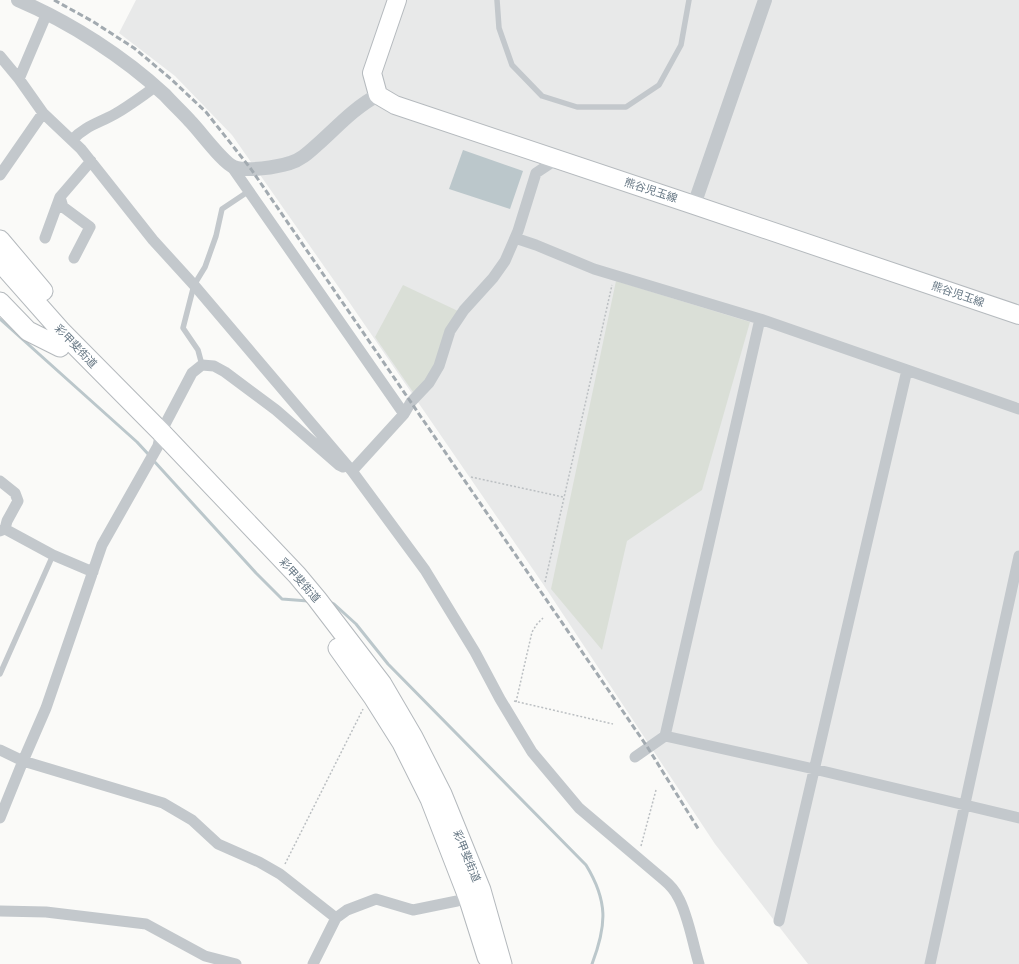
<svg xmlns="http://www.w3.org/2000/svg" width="1019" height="964" viewBox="0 0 1019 964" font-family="Figtree,'Noto Sans JP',sans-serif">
	<rect width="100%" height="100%" fill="#fafaf8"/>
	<!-- built -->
	<path fill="#e8e9e9" d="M136,0H1019V964H808L715,844L543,584L347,299L232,135L175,76L119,33Z"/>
	<!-- green -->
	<path fill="#dadfd7" d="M616,281L750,322L702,490L627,541L602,650L551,589Z
		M403,285L458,311L437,364L427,382L413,392L375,337Z"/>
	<!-- water -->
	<path fill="#bbc7cb" d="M463,150L523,171L510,209L449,189Z"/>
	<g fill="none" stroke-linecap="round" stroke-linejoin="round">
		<!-- stream -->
		<path stroke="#bbc7cb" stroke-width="3" d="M0,319L137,442L149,455
			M153,460L256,573L282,599L308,601
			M332,603L334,604L356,624L388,664L586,865C608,901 607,925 592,964"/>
		<defs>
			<path id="primary" d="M397,0L372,73L378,95L395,105L694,205L1019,315"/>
			<path id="trunk" d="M0,240L43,291
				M0,262L62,332L161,432L297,575L317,599L382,684L413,737L442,794L481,890L502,964
				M0,302L28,331L60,347
				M338,648L373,697L402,743L430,799L468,897L487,957"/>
		</defs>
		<!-- primary casing -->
		<use href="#primary" stroke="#b5babe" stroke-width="20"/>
		<!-- trunk casing -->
		<use href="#trunk" stroke="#b4b9bd" stroke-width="21"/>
		<!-- path -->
		<path stroke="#bbbfc2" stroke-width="1.5" stroke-dasharray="2 2" stroke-linecap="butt" d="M471,477L563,497
			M545,582L612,285
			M514,701L613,724
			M516,702L532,632L537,624L543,618
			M641,846L656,790
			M285,864L363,709"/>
		<!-- service -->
		<path stroke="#c3c8cc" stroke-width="5.5" d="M497,0L499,28L512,65L542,96L577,107H626L659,85L681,45L689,0
			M202,365L198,350L183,328L194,285L205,267L216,236L222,209L249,191
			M0,674L53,555"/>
		<!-- minor -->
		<path stroke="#c3c8cc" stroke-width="11" d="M0,56L19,79L43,113L81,149L153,240L194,285L352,471L425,570L475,652L500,699L532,752L579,808L664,880C670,885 675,891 678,897C688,914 693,945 699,964
			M19,79L47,13
			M72,140C85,126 99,123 115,114C129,106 142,96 155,87
			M232,167L404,414
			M0,175L43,113
			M45,238L60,197
			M515,238L536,245L594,269L760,319L1019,409
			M74,258L90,227L63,207L60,197L91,161
			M352,471L404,414L411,402L429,383L439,366L450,331L464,310L493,278L505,261L518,231L536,173L557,159
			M0,481L15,493L18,501L7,521L5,529
			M0,531L5,529L53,555L93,572
			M665,736L814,769L1019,818
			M0,750L23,761L163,803L192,820L218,844L259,862L280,874L336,918
			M635,757L665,736L760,319
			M0,818L23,761L46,708L102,545L158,446L161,432L192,373L202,365L214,366L225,372L276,410L339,465L343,467
			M0,911L46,912L146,924L205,956L236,964
			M779,921L907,370
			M313,964L336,918L347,910L376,899L413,910L457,901L468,897
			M930,964L1019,556"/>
		<!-- tertiary -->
		<path stroke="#c3c8cc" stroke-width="14" d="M18,0C70,22 124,57 165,95C173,104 182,112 190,121C200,131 223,163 234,167C247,172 277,167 290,163C301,160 309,152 318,144C337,127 355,107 378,95
			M694,205L765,0"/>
		<!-- primary -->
		<use href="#primary" stroke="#fff" stroke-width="18"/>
		<!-- trunk -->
		<use href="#trunk" stroke="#fff" stroke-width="19"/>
		<!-- rail -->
		<path stroke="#a2aab0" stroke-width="3" stroke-dasharray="6 3" stroke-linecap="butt" d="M54,0L92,21L134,48L171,79L206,112L251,169L648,748L699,830"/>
	</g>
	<g text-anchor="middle" stroke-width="4" stroke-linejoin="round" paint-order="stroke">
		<!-- street labels -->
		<g font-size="11" fill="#657683" stroke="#fff">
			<text transform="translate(651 190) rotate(18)" y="4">熊谷児玉線</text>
			<text transform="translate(958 294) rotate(19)" y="4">熊谷児玉線</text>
			<text transform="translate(76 346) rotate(46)" y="4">彩甲斐街道</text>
			<text transform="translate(300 580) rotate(48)" y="4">彩甲斐街道</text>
			<text transform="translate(467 856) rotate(68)" y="4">彩甲斐街道</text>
		</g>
	</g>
</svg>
